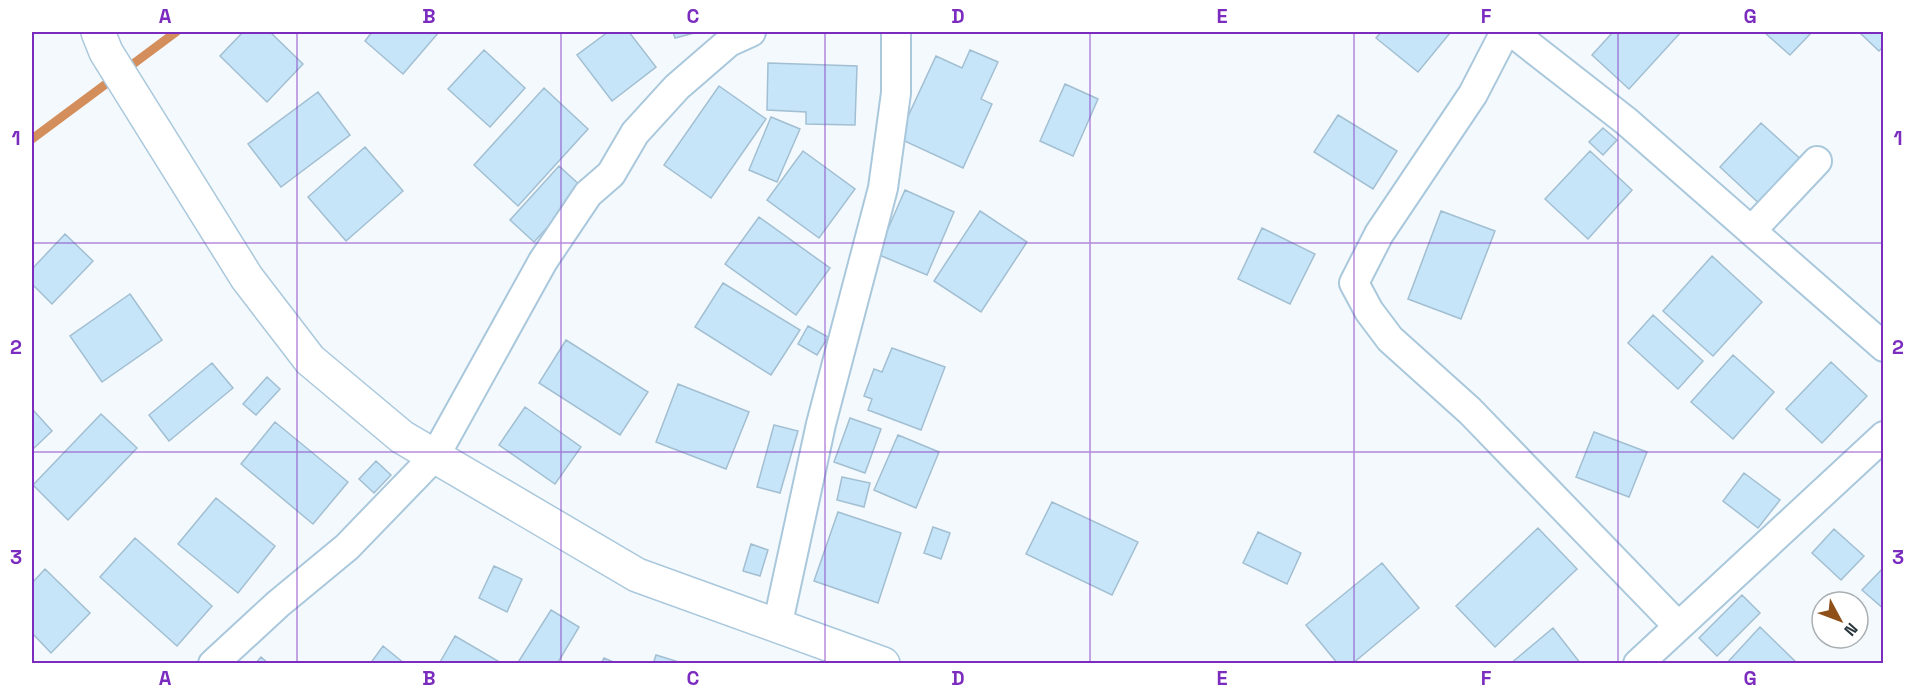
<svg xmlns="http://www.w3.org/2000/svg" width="1915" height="695" viewBox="0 0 1915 695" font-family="'Space Grotesk',sans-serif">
	<rect width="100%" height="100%" fill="#f3f9fd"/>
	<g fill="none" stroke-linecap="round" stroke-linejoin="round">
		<!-- stream -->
		<path stroke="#d38e5c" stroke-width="9" d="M125,70L176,32
			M32,139L114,78"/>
	</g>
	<!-- building -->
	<path fill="#c7e5f9" stroke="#a2bfd2" stroke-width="1.5" d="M243,32H270L303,64L267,102L220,56Z
		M372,32H439L403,74L365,41Z
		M608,32H629L656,67L612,101L577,55Z
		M673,32H698L675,38Z
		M1381,32H1448L1450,33L1418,72L1376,38Z
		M1613,32H1681L1629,89L1592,55Z
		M1764,32H1812L1790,55Z
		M1859,32H1884V46L1879,51Z
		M484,50L525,88L490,127L448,89Z
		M970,50L998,62L981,99L992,104L963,168L898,138L936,56L962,68Z
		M768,63L857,66L855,125L806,124V112L767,110Z
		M1065,84L1098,99L1073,156L1040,141Z
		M719,86L766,119L711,198L664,165Z
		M544,88L588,129L518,206L474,165Z
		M318,92L350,135L281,187L248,144Z
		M1338,115L1397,151L1373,189L1314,152Z
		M771,117L800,129L777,182L749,170Z
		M1761,123L1805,163L1764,208L1720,167Z
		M1603,128L1617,140L1603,155L1589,142Z
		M365,147L403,191L346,241L308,197Z
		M803,151L855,189L819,238L767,200Z
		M1590,151L1632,190L1588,239L1545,199Z
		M559,166L583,188L534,242L510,220Z
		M905,190L954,212L927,275L877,254Z
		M980,211L1027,242L981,312L934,281Z
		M1441,211L1495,231L1461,319L1408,299Z
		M759,217L830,268L796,315L725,264Z
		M1262,228L1315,254L1290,304L1238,279Z
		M65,234L93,261L52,304L32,284V269Z
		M1712,256L1762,302L1713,356L1663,311Z
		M723,283L800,330L771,375L695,327Z
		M130,294L162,340L102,382L70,336Z
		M1653,315L1703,361L1678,389L1628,343Z
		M808,326L828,337L817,355L798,344Z
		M566,340L648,392L620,435L539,383Z
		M892,348L945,367L921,430L868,410L872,399L864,396L874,369L882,372Z
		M1733,355L1774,392L1733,439L1691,402Z
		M1831,362L1867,396L1822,443L1786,409Z
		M212,363L233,388L169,441L149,415Z
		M267,377L280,389L256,415L243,404Z
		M678,384L749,412L726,469L656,442Z
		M525,407L581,447L555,484L499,445Z
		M34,411L52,431L32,450V413Z
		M101,414L137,448L68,520L33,485Z
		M850,418L881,429L865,473L834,462Z
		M275,422L348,482L313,524L241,464Z
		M774,425L798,431L780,493L757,487Z
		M1594,432L1647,452L1629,497L1576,477Z
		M898,435L939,452L916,508L874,490Z
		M376,461L391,475L374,493L359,479Z
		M1744,473L1780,500L1758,528L1723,501Z
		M842,477L870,483L864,507L837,500Z
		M216,498L275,546L238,593L178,544Z
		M1052,502L1138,542L1112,595L1026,554Z
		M838,512L901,533L878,603L814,581Z
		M933,527L950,533L941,559L924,553Z
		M1538,528L1577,569L1495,647L1456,606Z
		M1834,529L1864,556L1841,580L1812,553Z
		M1258,532L1301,553L1287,584L1243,563Z
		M135,538L212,606L177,646L100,577Z
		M751,544L768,550L760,576L743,571Z
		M1382,563L1419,608L1352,664H1338L1306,625Z
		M494,566L522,579L507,612L479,598Z
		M1884,567V609L1862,590Z
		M45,569L90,613L51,653L32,633V583Z
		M1742,595L1760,613L1717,656L1699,638Z
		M551,610L579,627L557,664H517Z
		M1760,627L1798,664H1726Z
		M1553,628L1581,664H1510Z
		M455,636L498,661L497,664H439Z
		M383,646L405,664H370Z
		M656,655L682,663L653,664Z
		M261,657L269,664H255Z
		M604,658L618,664H601Z"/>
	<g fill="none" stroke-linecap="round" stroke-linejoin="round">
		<defs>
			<path id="street" d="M1505,32L1473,94L1379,234L1354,283L1369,311L1390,339L1470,411L1678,626
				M1512,32L1626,121L1884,347
				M1752,230L1817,161
				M777,627L821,424L883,188L896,93V32
				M213,664L278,604L347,547L435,456L543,261L588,194L611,174L635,133L677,87L729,42L751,32
				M1638,664L1884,436"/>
			<path id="secondary" d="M98,32L106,52L247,278L310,360L402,437L637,575L883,664"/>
		</defs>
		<!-- street casing -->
		<use href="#street" stroke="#aac8dc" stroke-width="32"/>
		<!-- secondary casing -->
		<use href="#secondary" stroke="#aac8dc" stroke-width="36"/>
		<!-- street -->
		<use href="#street" stroke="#fff" stroke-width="28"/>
		<!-- secondary -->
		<use href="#secondary" stroke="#fff" stroke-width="33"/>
	</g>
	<!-- grid -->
	<path fill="none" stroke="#7b2cbf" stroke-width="1.5" stroke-opacity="0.55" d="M297,32V664M561,32V664M825,32V664M1090,32V664M1354,32V664M1618,32V664M32,243H1884M32,452H1884"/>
	<!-- border -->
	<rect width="1915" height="695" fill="none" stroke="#ffffff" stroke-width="66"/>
	<!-- north arrow -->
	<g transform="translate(1840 620) rotate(131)"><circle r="28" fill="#ffffff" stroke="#aaafb1" stroke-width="1.5"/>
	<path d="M0-4.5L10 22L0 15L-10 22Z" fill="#8f4f18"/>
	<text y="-9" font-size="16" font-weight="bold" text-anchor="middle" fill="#2a363d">N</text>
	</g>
	<rect x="33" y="33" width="1849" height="629" fill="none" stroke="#7b2cbf" stroke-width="2"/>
	<g font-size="20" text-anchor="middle" font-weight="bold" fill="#7b2cbf">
		<text x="165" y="23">A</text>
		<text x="429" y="23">B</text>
		<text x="693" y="23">C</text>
		<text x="958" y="23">D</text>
		<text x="1222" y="23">E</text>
		<text x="1486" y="23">F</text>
		<text x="1750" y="23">G</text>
		<text x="16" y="145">1</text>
		<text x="1898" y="145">1</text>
		<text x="16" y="354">2</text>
		<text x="1898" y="354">2</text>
		<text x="16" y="564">3</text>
		<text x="1898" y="564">3</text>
		<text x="165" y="685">A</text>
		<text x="429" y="685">B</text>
		<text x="693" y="685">C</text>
		<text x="958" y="685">D</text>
		<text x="1222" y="685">E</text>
		<text x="1486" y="685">F</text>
		<text x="1750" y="685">G</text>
	</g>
</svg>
